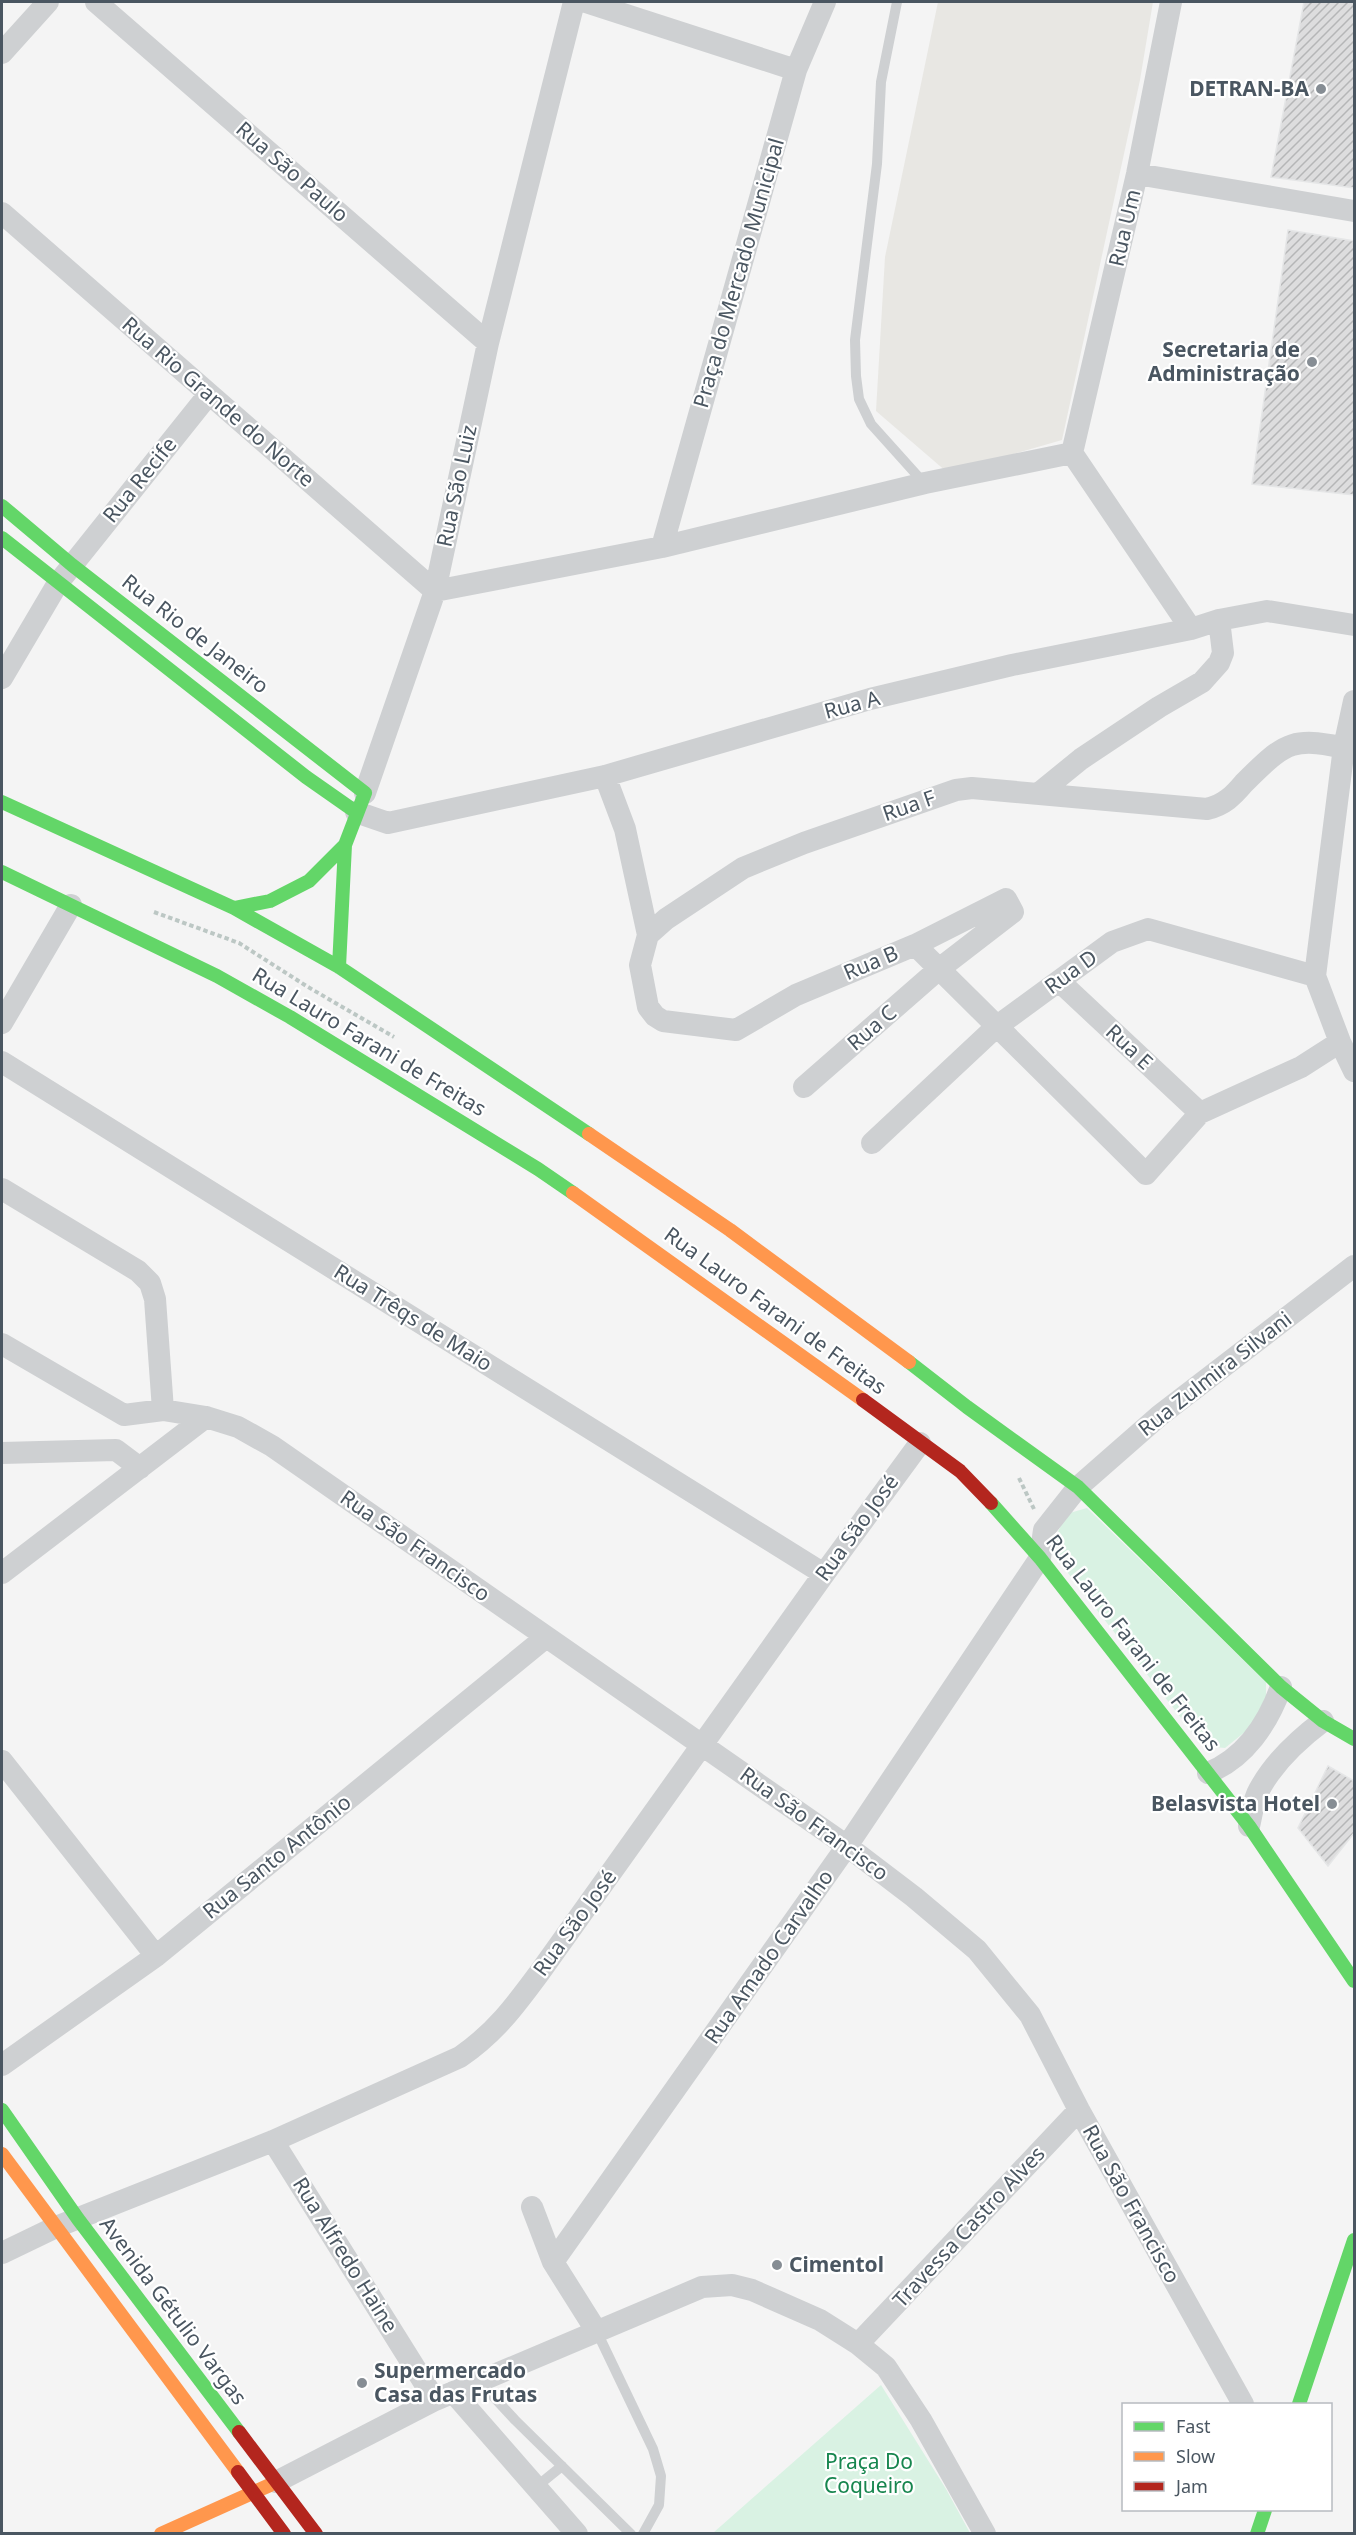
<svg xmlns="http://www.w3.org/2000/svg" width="1356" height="2535" viewBox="0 0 1356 2535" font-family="'Noto Sans',sans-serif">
	<defs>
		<pattern id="building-hatch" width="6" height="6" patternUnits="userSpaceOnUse" patternTransform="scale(1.5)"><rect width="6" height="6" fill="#ddddde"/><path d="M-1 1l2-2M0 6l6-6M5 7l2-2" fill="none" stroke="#b5b6b7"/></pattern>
	</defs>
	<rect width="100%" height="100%" fill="#f4f4f4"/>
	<!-- commercial -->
	<path fill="#e8e7e3" d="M938,2H1153L1140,80L1062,440L948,473L876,411L885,257Z"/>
	<!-- park -->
	<path fill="#d9f2e3" d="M1087,1508L1266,1682V1715L1225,1748L1203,1746L1050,1550L1066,1514Z
		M881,2385L946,2489L970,2533H713Z"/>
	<!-- building -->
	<path fill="url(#building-hatch)" stroke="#e5e6e7" stroke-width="1.5" d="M1304,2H1354V188L1271,177Z
		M1288,230L1354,241V495L1252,484Z
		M1328,1766L1354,1781V1833L1328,1866L1298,1828Z"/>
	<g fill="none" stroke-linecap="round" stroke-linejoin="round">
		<!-- path -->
		<path stroke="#bcc7c4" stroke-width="4" stroke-dasharray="4.5 3" stroke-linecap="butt" d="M154,912L239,943L308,987L394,1037
			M1019,1478L1034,1509"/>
		<!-- lane -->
		<path stroke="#ced0d2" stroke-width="10" d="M897,2L881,82L877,164L855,340L856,376L859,399L871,424L924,483
			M597,2332L653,2449L661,2476L659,2505L643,2534
			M480,2382L515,2420L631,2534
			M536,2487L562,2466"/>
		<!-- street -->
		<path stroke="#ced0d2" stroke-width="22" d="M96,2L488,343
			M586,2L796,70
			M2,53L48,2
			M1137,174L1354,211
			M2,213L435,591L662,547L925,483L1072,453
			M1072,453L1137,174L1171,2
			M1072,453L1191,629
			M662,547L796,70L825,2
			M2,678L58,583L209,394
			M1354,701L1344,747L1315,976L1340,1042L1354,1071
			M605,776L625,829L648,935
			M365,793L435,591L488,343L574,2
			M1038,794L1081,759L1159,707L1202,682L1219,663L1223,653L1219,620
			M356,812L388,823L605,776L870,699L1012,665L1191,629L1219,620L1267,611L1354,625
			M915,945L1146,1174L1200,1113L1301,1067L1340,1042
			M1059,981L1200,1113
			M2,1023L71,905
			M2,1062L824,1574
			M804,1087L939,969L1013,912L1006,899L915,945L796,995L736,1030L663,1021L655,1016L648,1007L640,965L648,935L666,919L743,868L804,843L956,790L972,788L1207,809C1224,805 1233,796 1244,783C1287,740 1293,736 1354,750
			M872,1143L996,1027L1112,942L1148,929L1315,976
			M2,1189L138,1271L150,1283L155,1299L163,1410
			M2,1344L124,1415L163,1410L206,1417L238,1427L272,1446L847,1846L914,1897L977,1950L1030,2015L1079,2110L1243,2404
			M2,1453L116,1450L140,1468
			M2,1573L206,1417
			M2,1761L156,1956
			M1208,1773C1245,1758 1268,1723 1281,1687
			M1249,1826C1252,1815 1253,1800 1259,1790C1274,1762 1299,1739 1323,1721
			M2,2065L156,1956L545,1638
			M273,2141L435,2400
			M532,2207L553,2262L597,2332
			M2,2253L56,2227L273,2141L460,2057C495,2033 515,2006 540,1972L824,1574L920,1443
			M553,2262L847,1846L1040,1558L1044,1530L1078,1487L1159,1416L1354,1266
			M858,2344L1079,2110
			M453,2392L577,2534
			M276,2482L435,2400L702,2287L732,2285L752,2290L820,2320L858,2344L886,2367L921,2420L985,2534"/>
		<!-- fast -->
		<path stroke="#63d668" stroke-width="14" d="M2,506L72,565L365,793L345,845L339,967
			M2,538L306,777L356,812
			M2,802L234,908L339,967L589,1134
			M2,872L217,976L290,1017L538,1169L573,1193
			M234,908L270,901L309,881L345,845
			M909,1362L967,1407L1078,1487L1281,1687L1323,1721L1354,1739
			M991,1503L1040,1558L1249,1826L1354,1981
			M2,2110L78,2219L239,2432
			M1299,2404L1354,2240
			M1257,2534L1265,2510"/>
		<!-- slow -->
		<path stroke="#ff974d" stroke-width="14" d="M589,1134L730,1230L909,1362
			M573,1193L863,1400
			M2,2154L238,2472
			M161,2534L270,2485"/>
		<!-- jam -->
		<path stroke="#b3261e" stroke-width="14" d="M863,1400L960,1471L991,1503
			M239,2432L316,2534
			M238,2472L284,2534"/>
	</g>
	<!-- markers -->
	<g fill="#868d94" stroke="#fff" stroke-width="2">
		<circle cx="1321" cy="89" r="6"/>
		<circle cx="1312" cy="362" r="6"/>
		<circle cx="1332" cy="1804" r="6"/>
		<circle cx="777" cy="2265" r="6"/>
		<circle cx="362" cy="2383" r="6"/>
	</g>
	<g text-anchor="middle" stroke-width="4.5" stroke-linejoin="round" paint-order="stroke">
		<!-- poi labels -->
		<g font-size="21" font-weight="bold" fill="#4a5661" stroke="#fff" text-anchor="end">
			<text x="1309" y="96">DETRAN-BA</text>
			<text x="1300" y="357">Secretaria de<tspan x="1300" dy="24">Administração</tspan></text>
			<text x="1320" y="1811">Belasvista Hotel</text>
			<text x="789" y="2272" text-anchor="start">Cimentol</text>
			<text x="374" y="2378" text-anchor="start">Supermercado<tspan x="374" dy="24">Casa das Frutas</tspan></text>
		</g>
		<!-- street labels -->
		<g font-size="21" fill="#4a5661" stroke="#fff">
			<text transform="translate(292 172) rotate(41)" y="7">Rua São Paulo</text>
			<text transform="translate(1125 228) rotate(-77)" y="7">Rua Um</text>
			<text transform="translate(739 273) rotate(-74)" y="7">Praça do Mercado Municipal</text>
			<text transform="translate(218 402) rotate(41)" y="7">Rua Rio Grande do Norte</text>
			<text transform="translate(140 480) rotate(-51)" y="7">Rua Recife</text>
			<text transform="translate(457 486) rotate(-78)" y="7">Rua São Luiz</text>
			<text transform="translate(195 634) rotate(38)" y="7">Rua Rio de Janeiro</text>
			<text transform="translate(852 705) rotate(-15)" y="7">Rua A</text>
			<text transform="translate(909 806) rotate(-19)" y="7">Rua F</text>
			<text transform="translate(871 963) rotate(-23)" y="7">Rua B</text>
			<text transform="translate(1071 972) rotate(-36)" y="7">Rua D</text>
			<text transform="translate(872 1028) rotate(-41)" y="7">Rua C</text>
			<text transform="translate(369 1042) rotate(31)" y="7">Rua Lauro Farani de Freitas</text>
			<text transform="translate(1129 1047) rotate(43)" y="7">Rua E</text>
			<text transform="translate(775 1311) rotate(36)" y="7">Rua Lauro Farani de Freitas</text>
			<text transform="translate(413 1318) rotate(32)" y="7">Rua Trêqs de Maio</text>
			<text transform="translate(1215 1374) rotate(-38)" y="7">Rua Zulmira Silvani</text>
			<text transform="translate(857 1528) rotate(-54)" y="7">Rua São José</text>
			<text transform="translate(415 1546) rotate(35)" y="7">Rua São Francisco</text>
			<text transform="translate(1133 1643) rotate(52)" y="7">Rua Lauro Farani de Freitas</text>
			<text transform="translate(814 1824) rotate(36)" y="7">Rua São Francisco</text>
			<text transform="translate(277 1857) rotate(-39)" y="7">Rua Santo Antônio</text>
			<text transform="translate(575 1923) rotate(-54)" y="7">Rua São José</text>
			<text transform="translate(769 1957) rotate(-55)" y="7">Rua Amado Carvalho</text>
			<text transform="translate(1131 2204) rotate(61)" y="7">Rua São Francisco</text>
			<text transform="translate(969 2227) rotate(-47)" y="7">Travessa Castro Alves</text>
			<text transform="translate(345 2255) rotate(58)" y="7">Rua Alfredo Haine</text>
			<text transform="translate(173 2311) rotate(53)" y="7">Avenida Gétulio Vargas</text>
		</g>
		<!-- park labels -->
		<g font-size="21" fill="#17864f" stroke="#fff">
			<text x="869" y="2469">Praça Do<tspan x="869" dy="24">Coqueiro</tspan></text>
		</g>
	</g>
	<!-- border -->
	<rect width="1356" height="2535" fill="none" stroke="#4a5661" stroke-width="6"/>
	<!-- legend -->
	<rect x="1122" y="2403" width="210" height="108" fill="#ffffff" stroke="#b7bbc0" stroke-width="1.5"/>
	<rect x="1134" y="2422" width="30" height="9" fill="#63d668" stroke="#b7bbc0" stroke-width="1.5"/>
	<text x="1176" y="2433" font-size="18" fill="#4a5661">Fast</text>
	<rect x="1134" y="2452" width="30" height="9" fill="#ff974d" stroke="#b7bbc0" stroke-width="1.5"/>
	<text x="1176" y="2463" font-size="18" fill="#4a5661">Slow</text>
	<rect x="1134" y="2482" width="30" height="9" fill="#b3261e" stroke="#b7bbc0" stroke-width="1.5"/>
	<text x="1176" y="2493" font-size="18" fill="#4a5661">Jam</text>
</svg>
